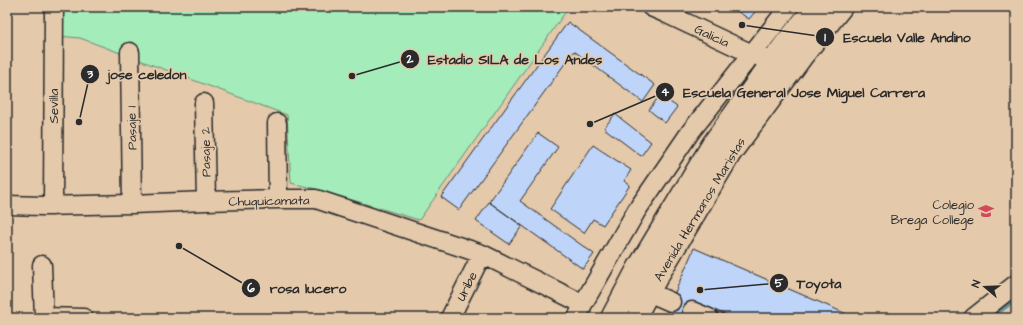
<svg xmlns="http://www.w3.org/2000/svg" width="1023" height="325" viewBox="0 0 1023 325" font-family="'Architects Daughter',sans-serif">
	<rect width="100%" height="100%" fill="#e4c9ab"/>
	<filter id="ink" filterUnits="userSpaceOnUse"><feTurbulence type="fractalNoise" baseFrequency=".025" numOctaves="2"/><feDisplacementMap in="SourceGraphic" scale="8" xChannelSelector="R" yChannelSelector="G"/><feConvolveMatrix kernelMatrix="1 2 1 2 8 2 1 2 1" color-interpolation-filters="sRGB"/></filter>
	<g filter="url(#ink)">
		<!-- green -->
		<path fill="#a4ecba" stroke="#688c72" d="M59,7H569L419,220L316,189L291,183L287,115L80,38L58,36Z"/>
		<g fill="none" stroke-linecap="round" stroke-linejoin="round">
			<!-- stream -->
			<path stroke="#609096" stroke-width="5" d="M989,318L1016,299"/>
		</g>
		<!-- building -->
		<path fill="#bed4f9" stroke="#2b2b2b" d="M731,7H759L749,19Z
			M568,22L655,85L643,102L574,51L459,210L441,197Z
			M660,95L677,107L665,123L649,110Z
			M615,114L651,142L641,156L604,128Z
			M538,133L558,147L520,201L594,254L583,269L489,202Z
			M593,145L631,170L624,181L630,185L603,225L593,219L584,233L550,209Z
			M489,202L522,226L509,244L476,221Z
			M694,248L856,318H733L696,302L688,318H664Z"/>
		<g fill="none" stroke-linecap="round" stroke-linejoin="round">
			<defs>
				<path id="minor" d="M651,7L665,13L752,54L763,58
					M130,52L132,204
					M204,103L206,201
					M277,123L278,199
					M7,205L42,206L132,204L206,201L278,199H316L482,254L583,304
					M53,206L54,7
					M42,265L44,318
					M648,292L671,302
					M692,311L709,318
					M44,317L84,318
					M450,318L482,254
					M577,318L583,304L637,210L691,131L789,7
					M973,318L1016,284"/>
				<path id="major" d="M612,318L638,269L714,143L785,45L816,7
					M634,318L656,278L730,153L801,57L841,7"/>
			</defs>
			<!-- minor casing -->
			<use href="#minor" stroke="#2b2b2b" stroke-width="21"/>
			<!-- major casing -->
			<use href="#major" stroke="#2b2b2b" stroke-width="25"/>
			<!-- minor -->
			<use href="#minor" stroke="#e4c9ab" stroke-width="18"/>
			<!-- major -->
			<use href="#major" stroke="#e4c9ab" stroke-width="22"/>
		</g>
	</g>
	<!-- icons -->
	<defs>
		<symbol id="school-bare" viewBox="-9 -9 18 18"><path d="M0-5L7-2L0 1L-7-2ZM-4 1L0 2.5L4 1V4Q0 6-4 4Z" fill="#d1495b" stroke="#e4c9ab" stroke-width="2.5" paint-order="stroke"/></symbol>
	</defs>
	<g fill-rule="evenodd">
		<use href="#school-bare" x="975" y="200" width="22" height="22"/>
	</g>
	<g text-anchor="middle" stroke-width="3.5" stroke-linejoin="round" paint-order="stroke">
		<!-- street labels -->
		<g font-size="13" fill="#2b2b2b" stroke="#e4c9ab">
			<text transform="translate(712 35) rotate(25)" y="5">Galicia</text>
			<text transform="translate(53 106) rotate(-90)" y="5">Sevilla</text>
			<text transform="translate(131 128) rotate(-91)" y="5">Pasaje 1</text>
			<text transform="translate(205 152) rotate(-91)" y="5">Pasaje 2</text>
			<text transform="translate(269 200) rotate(-1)" y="5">Chuquicamata</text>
			<text transform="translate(699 209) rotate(-59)" y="5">Avenida Hermanos Maristas</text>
			<text transform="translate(466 286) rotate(-64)" y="5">Uribe</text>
		</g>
		<!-- poi labels -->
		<g font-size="13" fill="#2b2b2b" stroke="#e4c9ab" text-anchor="end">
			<text x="974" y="209">Colegio<tspan x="974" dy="15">Brega College</tspan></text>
		</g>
	</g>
	<!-- callouts -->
	<path fill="none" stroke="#2b2b2b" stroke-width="1.5" d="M742 25L825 37M352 76L410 59M79 122L90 74M590 124L665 92M700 290L779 283M179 246L251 288"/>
	<g fill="#2b2b2b" stroke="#e4c9ab" stroke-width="1.5">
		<circle cx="742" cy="25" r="4"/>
		<circle cx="352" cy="76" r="4"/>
		<circle cx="79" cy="122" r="4"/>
		<circle cx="590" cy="124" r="4"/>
		<circle cx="700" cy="290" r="4"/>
		<circle cx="179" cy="246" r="4"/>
		<circle cx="825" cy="37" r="10"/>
		<circle cx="410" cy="59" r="10"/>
		<circle cx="90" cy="74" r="10"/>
		<circle cx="665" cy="92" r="10"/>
		<circle cx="779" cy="283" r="10"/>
		<circle cx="251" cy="288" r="10"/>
	</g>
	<g font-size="12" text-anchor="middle" font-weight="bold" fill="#fff">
		<text x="825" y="41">1</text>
		<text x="410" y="63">2</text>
		<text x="90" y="78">3</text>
		<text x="665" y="96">4</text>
		<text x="779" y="287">5</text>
		<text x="251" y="292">6</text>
	</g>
	<g font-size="14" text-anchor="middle" font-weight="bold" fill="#2b2b2b" stroke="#e4c9ab" stroke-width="3.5" stroke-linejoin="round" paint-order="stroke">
		<text x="907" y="42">Escuela Valle Andino</text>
		<text x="515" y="64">Estadio SILA de Los Andes</text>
		<text x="147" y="79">jose celedon</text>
		<text x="804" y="97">Escuela General Jose Miguel Carrera</text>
		<text x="819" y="288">Toyota</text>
		<text x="308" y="293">rosa lucero</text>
	</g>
	<!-- margin -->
	<rect width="1023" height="325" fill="none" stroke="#e4c9ab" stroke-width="24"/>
	<rect x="12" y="12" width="999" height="301" fill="none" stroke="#2b2b2b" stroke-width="1.5" filter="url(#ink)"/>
	<!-- north arrow -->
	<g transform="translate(985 287) rotate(289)" stroke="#e4c9ab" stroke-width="3" paint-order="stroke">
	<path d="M0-3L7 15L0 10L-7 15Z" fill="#2b2b2b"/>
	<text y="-6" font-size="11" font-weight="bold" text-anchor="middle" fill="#2b2b2b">N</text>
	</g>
</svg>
